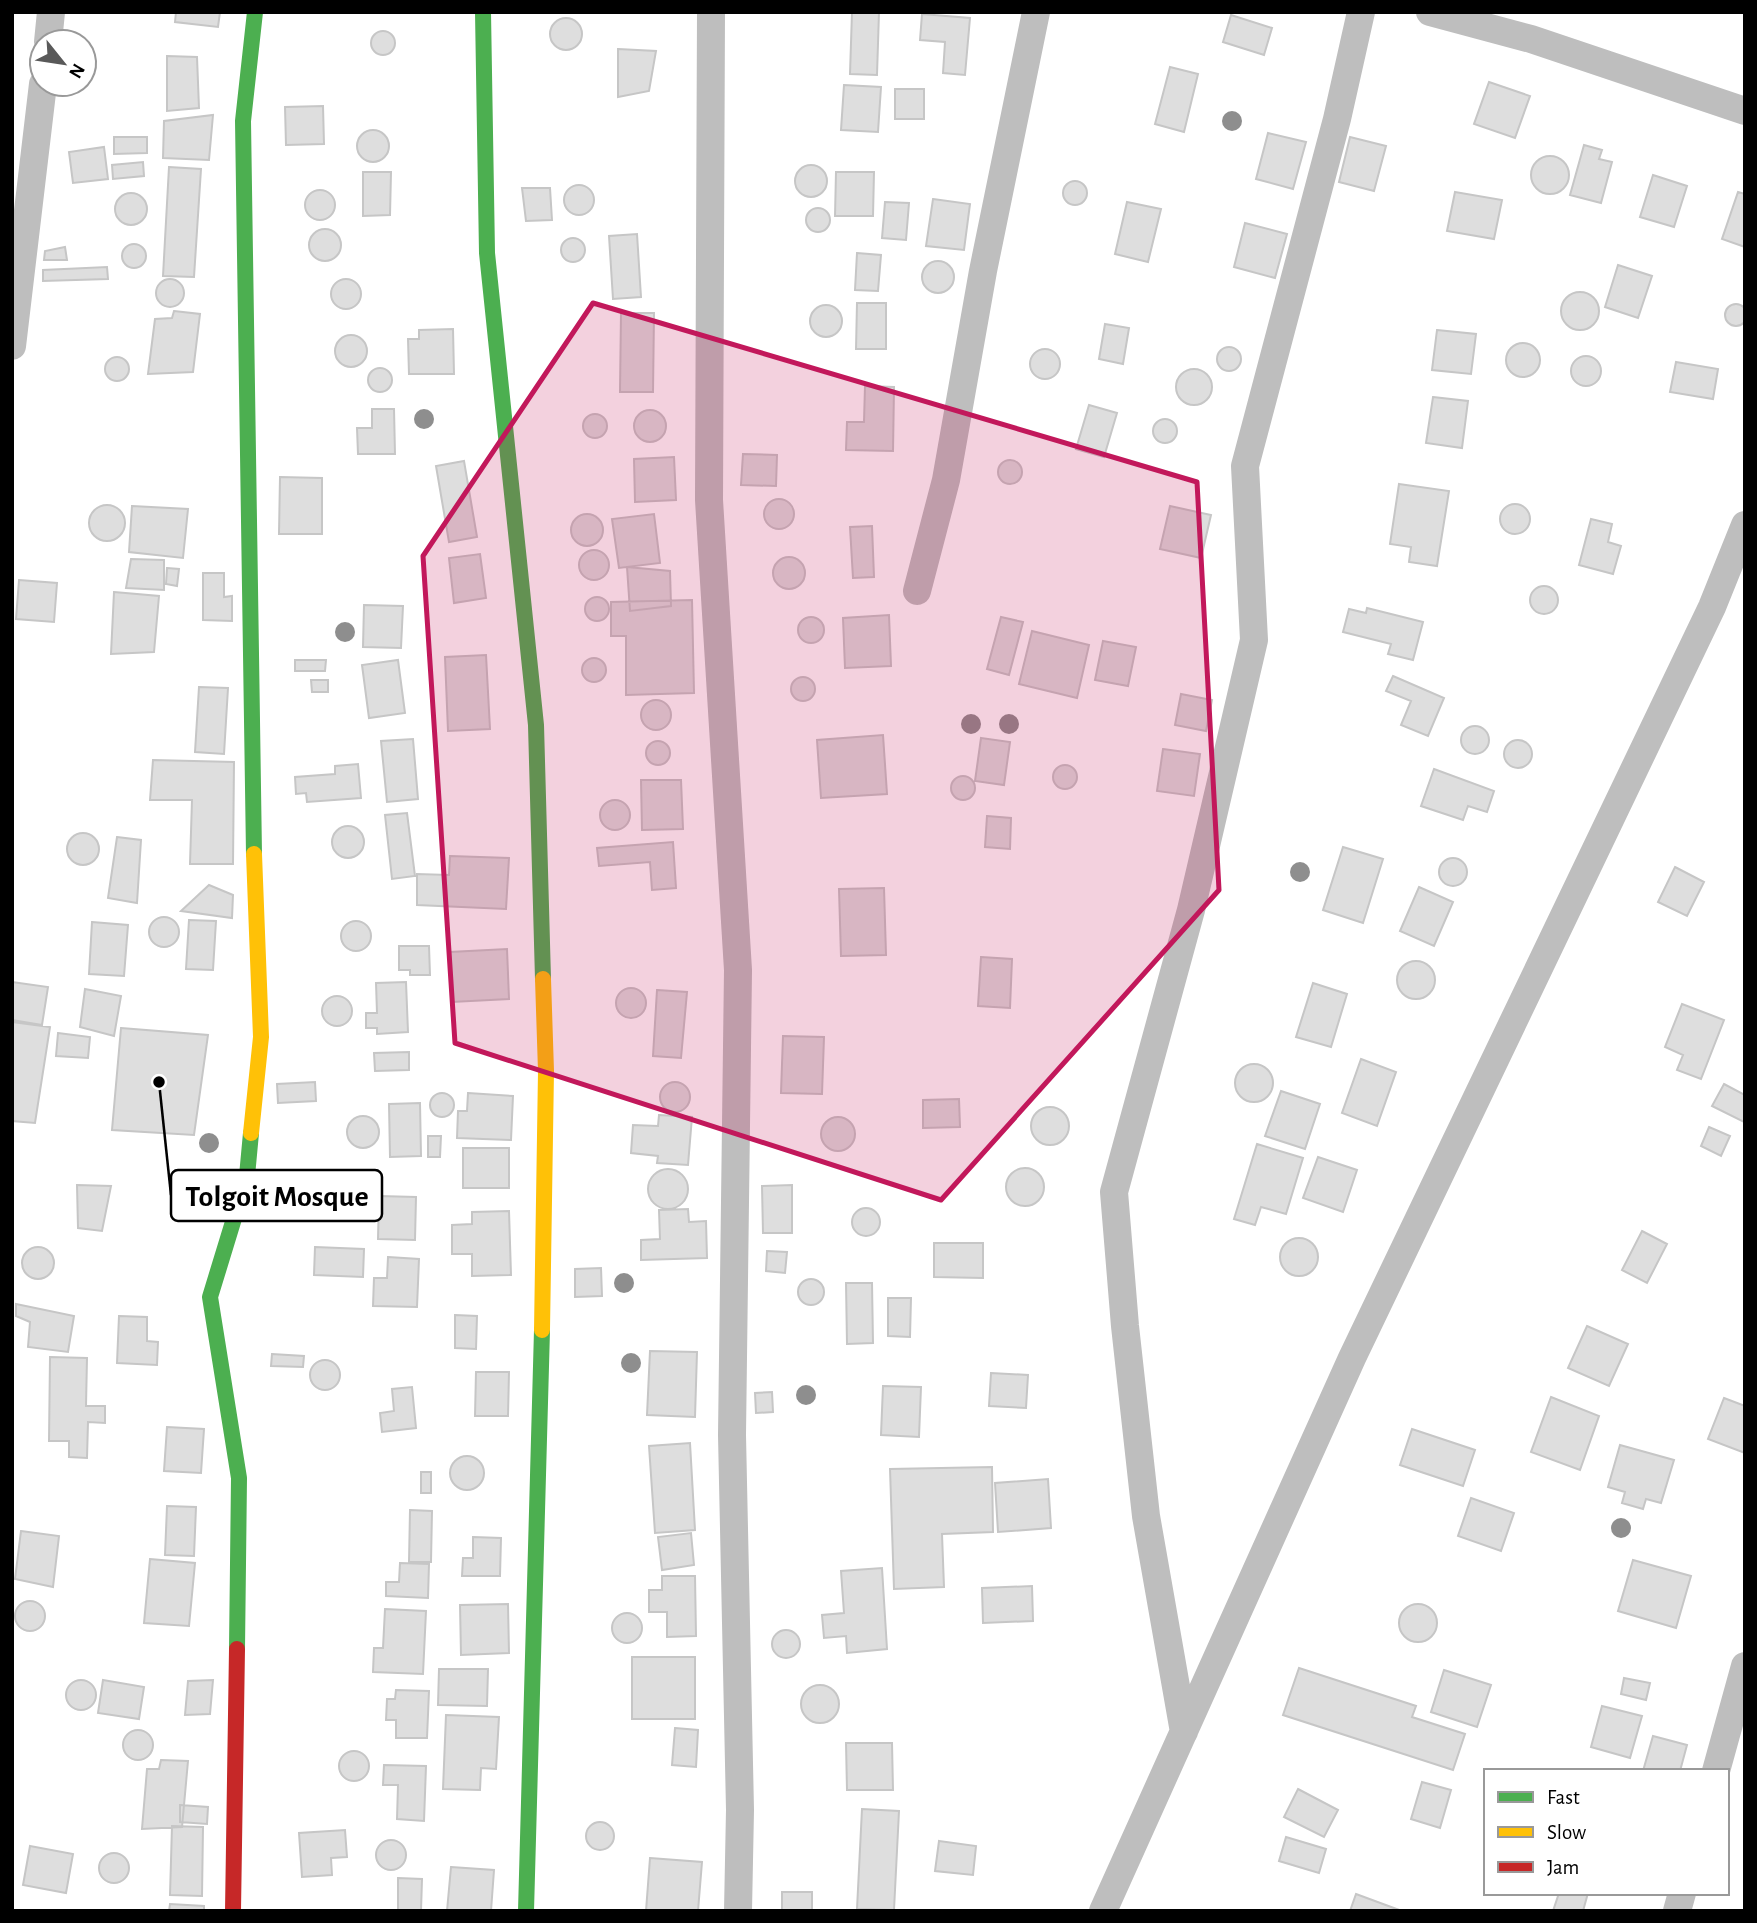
<svg xmlns="http://www.w3.org/2000/svg" width="1757" height="1923" viewBox="0 0 1757 1923" font-family="'Alegreya Sans',sans-serif">
	<rect width="100%" height="100%" fill="#fff"/>
	<!-- building -->
	<path fill="#dedede" stroke="#c6c6c6" stroke-width="2" d="M176,12H220L218,27L175,22Z
		M852,12H879L877,75L850,74Z
		M922,14L970,18L965,75L943,73L945,42L920,40Z
		M1231,15L1272,28L1264,55L1223,42Z
		M550 34a16 16 0 1 1 32 0a16 16 0 1 1-32 0Z
		M371 43a12 12 0 1 1 24 0a12 12 0 1 1-24 0Z
		M618,49L656,51L649,91L618,97Z
		M167,56L197,57L199,108L167,111Z
		M1170,67L1198,74L1184,132L1155,124Z
		M1489,82L1530,96L1515,138L1474,124Z
		M844,85L881,87L878,132L841,130Z
		M895,89H924V119H895Z
		M323,106L324,144L286,145L285,107Z
		M213,115L209,160L163,158L164,121Z
		M357 146a16 16 0 1 1 32 0a16 16 0 1 1-32 0Z
		M1268,133L1306,142L1293,189L1256,179Z
		M114,137H147V153L114,154Z
		M1350,137L1386,146L1374,191L1339,182Z
		M1584,145L1602,150L1599,159L1612,162L1601,203L1570,195Z
		M104,147L108,179L73,183L69,152Z
		M1531 175a19 19 0 1 1 38 0a19 19 0 1 1-38 0Z
		M143,162L144,176L113,179L112,165Z
		M795 181a16 16 0 1 1 32 0a16 16 0 1 1-32 0Z
		M169,167L201,169L194,277L163,276Z
		M363,172H391L390,215L363,216Z
		M836,172H874L873,216H835Z
		M1653,175L1687,186L1674,227L1640,217Z
		M1063 193a12 12 0 1 1 24 0a12 12 0 1 1-24 0Z
		M564 200a15 15 0 1 1 30 0a15 15 0 1 1-30 0Z
		M522,188H550L552,220L526,221Z
		M305 205a15 15 0 1 1 30 0a15 15 0 1 1-30 0Z
		M1455,192L1502,200L1494,239L1447,231Z
		M1738,192L1745,194V247L1722,239Z
		M115 209a16 16 0 1 1 32 0a16 16 0 1 1-32 0Z
		M933,199L970,204L964,250L926,246Z
		M885,202L909,203L906,240L882,238Z
		M1127,202L1161,209L1148,262L1115,254Z
		M806 220a12 12 0 1 1 24 0a12 12 0 1 1-24 0Z
		M1245,223L1287,234L1275,278L1234,267Z
		M309 245a16 16 0 1 1 32 0a16 16 0 1 1-32 0Z
		M637,234L641,297L613,299L609,236Z
		M561 250a12 12 0 1 1 24 0a12 12 0 1 1-24 0Z
		M122 256a12 12 0 1 1 24 0a12 12 0 1 1-24 0Z
		M65,247L67,260H44L45,251Z
		M857,253L881,255L878,291L855,290Z
		M922 277a16 16 0 1 1 32 0a16 16 0 1 1-32 0Z
		M1618,265L1652,276L1638,318L1605,307Z
		M107,267L108,279L43,281V270Z
		M331 294a15 15 0 1 1 30 0a15 15 0 1 1-30 0Z
		M156 293a14 14 0 1 1 28 0a14 14 0 1 1-28 0Z
		M1561 311a19 19 0 1 1 38 0a19 19 0 1 1-38 0Z
		M857,303H886V349H856Z
		M1725 315a11 11 0 1 1 22 0a11 11 0 1 1-22 0Z
		M810 321a16 16 0 1 1 32 0a16 16 0 1 1-32 0Z
		M174,311L200,314L193,372L148,374L155,319L172,318Z
		M621,313H654L653,392H620Z
		M1105,324L1129,328L1123,364L1099,359Z
		M453,329L454,374H409L408,339H419V330Z
		M1437,330L1476,334L1471,374L1432,370Z
		M335 351a16 16 0 1 1 32 0a16 16 0 1 1-32 0Z
		M1506 360a17 17 0 1 1 34 0a17 17 0 1 1-34 0Z
		M1217 359a12 12 0 1 1 24 0a12 12 0 1 1-24 0Z
		M1030 364a15 15 0 1 1 30 0a15 15 0 1 1-30 0Z
		M1571 371a15 15 0 1 1 30 0a15 15 0 1 1-30 0Z
		M105 369a12 12 0 1 1 24 0a12 12 0 1 1-24 0Z
		M1676,362L1718,369L1713,399L1670,392Z
		M368 380a12 12 0 1 1 24 0a12 12 0 1 1-24 0Z
		M1176 387a18 18 0 1 1 36 0a18 18 0 1 1-36 0Z
		M865,386L894,387L893,451L846,450L847,422H864Z
		M1433,397L1468,401L1462,448L1426,443Z
		M1089,405L1117,413L1104,457L1076,449Z
		M372,409H394L395,454H358L357,428H372Z
		M634 426a16 16 0 1 1 32 0a16 16 0 1 1-32 0Z
		M583 426a12 12 0 1 1 24 0a12 12 0 1 1-24 0Z
		M1153 431a12 12 0 1 1 24 0a12 12 0 1 1-24 0Z
		M743,454L777,455L776,486L741,485Z
		M674,457L676,500L635,502L634,459Z
		M998 472a12 12 0 1 1 24 0a12 12 0 1 1-24 0Z
		M464,461L477,537L449,542L436,466Z
		M280,477L322,478V534H279Z
		M1399,484L1449,491L1437,566L1409,562L1411,547L1390,544Z
		M764 514a15 15 0 1 1 30 0a15 15 0 1 1-30 0Z
		M1500 519a15 15 0 1 1 30 0a15 15 0 1 1-30 0Z
		M89 523a18 18 0 1 1 36 0a18 18 0 1 1-36 0Z
		M132,506L188,509L183,558L129,552Z
		M1170,506L1211,515L1201,558L1160,549Z
		M654,514L660,563L619,568L612,519Z
		M571 530a16 16 0 1 1 32 0a16 16 0 1 1-32 0Z
		M1591,519L1612,524L1608,542L1621,546L1613,574L1579,565Z
		M872,526L874,577L853,578L850,527Z
		M579 565a15 15 0 1 1 30 0a15 15 0 1 1-30 0Z
		M480,554L486,598L454,603L449,558Z
		M773 573a16 16 0 1 1 32 0a16 16 0 1 1-32 0Z
		M131,559L164,560V590L126,588Z
		M627,567L670,571L671,606L630,611Z
		M167,568L179,569L177,586L166,584Z
		M203,573H224V597L232,596V621L203,620Z
		M19,580L57,583L54,622L16,619Z
		M1530 600a14 14 0 1 1 28 0a14 14 0 1 1-28 0Z
		M114,592L159,596L154,652L111,654Z
		M585 609a12 12 0 1 1 24 0a12 12 0 1 1-24 0Z
		M692,600L694,693L626,695V636H611V602Z
		M364,605L403,606L401,648L363,647Z
		M1367,608L1423,622L1413,660L1388,654L1391,644L1343,632L1349,609L1366,613Z
		M889,615L891,666L845,668L843,618Z
		M798 630a13 13 0 1 1 26 0a13 13 0 1 1-26 0Z
		M1001,617L1023,622L1009,675L987,669Z
		M1032,631L1089,645L1077,698L1019,684Z
		M1103,641L1136,647L1128,686L1095,680Z
		M486,655L490,729L448,731L445,657Z
		M582 670a12 12 0 1 1 24 0a12 12 0 1 1-24 0Z
		M295,660H326L325,671H295Z
		M398,660L405,713L369,718L362,665Z
		M1393,676L1444,698L1428,736L1401,725L1411,701L1386,691Z
		M791 689a12 12 0 1 1 24 0a12 12 0 1 1-24 0Z
		M311,680H328V692H312Z
		M199,687L228,688L224,754L195,752Z
		M1181,694L1212,700L1206,731L1175,725Z
		M641 715a15 15 0 1 1 30 0a15 15 0 1 1-30 0Z
		M1461 740a14 14 0 1 1 28 0a14 14 0 1 1-28 0Z
		M883,735L887,794L821,798L817,740Z
		M981,738L1010,742L1004,785L975,781Z
		M413,739L418,799L387,802L381,741Z
		M1504 754a14 14 0 1 1 28 0a14 14 0 1 1-28 0Z
		M646 753a12 12 0 1 1 24 0a12 12 0 1 1-24 0Z
		M1163,749L1200,754L1194,796L1157,791Z
		M153,760L234,762L233,864H190L192,800H150Z
		M358,764L361,798L307,802L306,793L296,794L295,777L335,774V766Z
		M1053 777a12 12 0 1 1 24 0a12 12 0 1 1-24 0Z
		M1434,769L1494,791L1487,812L1468,806L1463,820L1421,806Z
		M951 788a12 12 0 1 1 24 0a12 12 0 1 1-24 0Z
		M641,780H681L683,829L642,830Z
		M600 815a15 15 0 1 1 30 0a15 15 0 1 1-30 0Z
		M407,813L415,876L392,879L385,815Z
		M987,816L1011,818L1010,849L985,847Z
		M332 842a16 16 0 1 1 32 0a16 16 0 1 1-32 0Z
		M67 849a16 16 0 1 1 32 0a16 16 0 1 1-32 0Z
		M117,837L141,840L137,903L108,898Z
		M673,842L676,888L652,890L650,862L599,866L597,848Z
		M1343,847L1383,859L1363,923L1323,910Z
		M450,856L509,858L506,909L417,905V874L449,875Z
		M1439 872a14 14 0 1 1 28 0a14 14 0 1 1-28 0Z
		M1675,867L1704,882L1687,916L1658,902Z
		M209,885L233,895L232,918L181,911Z
		M1419,887L1453,902L1434,946L1400,931Z
		M884,888L886,955L841,956L839,889Z
		M149 932a15 15 0 1 1 30 0a15 15 0 1 1-30 0Z
		M189,920L216,921L213,970L186,969Z
		M341 936a15 15 0 1 1 30 0a15 15 0 1 1-30 0Z
		M92,922L128,925L124,976L89,974Z
		M399,946H429L430,975H410V970H399Z
		M507,949L509,999L452,1002L450,952Z
		M981,957L1012,959L1010,1008L978,1006Z
		M1397 980a19 19 0 1 1 38 0a19 19 0 1 1-38 0Z
		M12,982L48,987L42,1025L12,1020Z
		M406,982L408,1032L377,1034V1028H366V1013H377L376,983Z
		M1313,983L1347,994L1331,1047L1296,1037Z
		M616 1003a15 15 0 1 1 30 0a15 15 0 1 1-30 0Z
		M85,989L121,996L114,1036L80,1027Z
		M657,990L687,992L681,1058L653,1056Z
		M322 1011a15 15 0 1 1 30 0a15 15 0 1 1-30 0Z
		M1682,1004L1724,1020L1701,1079L1677,1070L1683,1055L1665,1047Z
		M12,1022L50,1027L35,1123L12,1121Z
		M121,1028L208,1035L194,1135L112,1130Z
		M58,1033L90,1037L88,1058L56,1056Z
		M783,1036L824,1037L822,1094L781,1093Z
		M409,1052V1070L375,1071L374,1053Z
		M1361,1059L1396,1072L1377,1126L1342,1113Z
		M1235 1083a19 19 0 1 1 38 0a19 19 0 1 1-38 0Z
		M315,1082L316,1101L278,1103L277,1084Z
		M660 1097a15 15 0 1 1 30 0a15 15 0 1 1-30 0Z
		M1724,1084L1745,1095L1744,1122L1712,1106Z
		M1281,1091L1320,1104L1305,1149L1265,1136Z
		M468,1093L513,1096L511,1140L457,1138L458,1111H467Z
		M430 1105a12 12 0 1 1 24 0a12 12 0 1 1-24 0Z
		M959,1099L960,1127L923,1128V1100Z
		M420,1103L421,1156L390,1157L389,1104Z
		M1031 1126a19 19 0 1 1 38 0a19 19 0 1 1-38 0Z
		M659,1115L692,1117L688,1165L657,1163L658,1156L631,1153L633,1125L658,1126Z
		M347 1132a16 16 0 1 1 32 0a16 16 0 1 1-32 0Z
		M821 1134a17 17 0 1 1 34 0a17 17 0 1 1-34 0Z
		M1709,1127L1730,1136L1721,1156L1701,1146Z
		M428,1136H441L440,1157H428Z
		M1257,1144L1303,1158L1286,1214L1261,1207L1255,1225L1234,1219Z
		M463,1148H509V1188H463Z
		M1318,1157L1357,1170L1343,1212L1303,1198Z
		M1006 1187a19 19 0 1 1 38 0a19 19 0 1 1-38 0Z
		M648 1189a20 20 0 1 1 40 0a20 20 0 1 1-40 0Z
		M77,1185L111,1186L102,1231L78,1228Z
		M792,1185V1233H763L762,1186Z
		M379,1196L416,1197L415,1240L378,1239Z
		M852 1222a14 14 0 1 1 28 0a14 14 0 1 1-28 0Z
		M688,1209L689,1222L706,1221L707,1258L641,1260V1240L660,1239L659,1210Z
		M509,1211L511,1275L472,1276V1254H452V1225L472,1224V1212Z
		M1642,1231L1667,1244L1647,1283L1622,1270Z
		M1280 1257a19 19 0 1 1 38 0a19 19 0 1 1-38 0Z
		M934,1243H983V1278L934,1277Z
		M22 1263a16 16 0 1 1 32 0a16 16 0 1 1-32 0Z
		M315,1247L364,1249L363,1277L314,1275Z
		M767,1251L787,1252L785,1273L766,1271Z
		M388,1257L419,1259L417,1307L373,1306L374,1278H387Z
		M601,1268L602,1296L575,1297V1269Z
		M798 1292a13 13 0 1 1 26 0a13 13 0 1 1-26 0Z
		M846,1283H872L873,1343L847,1344Z
		M888,1298H911L910,1337L888,1336Z
		M16,1304L74,1316L68,1352L28,1347L30,1322L16,1316Z
		M455,1315L477,1316L476,1349L455,1348Z
		M119,1316L147,1317V1341L158,1342L157,1365L117,1363Z
		M1587,1326L1628,1344L1609,1386L1568,1368Z
		M650,1351L697,1352L695,1417L647,1415Z
		M272,1354L304,1356L303,1367L271,1366Z
		M50,1357L87,1358L86,1406H105V1423L88,1422L87,1458L69,1457V1441H49Z
		M310 1375a15 15 0 1 1 30 0a15 15 0 1 1-30 0Z
		M476,1372H509L508,1416H475Z
		M991,1373L1028,1375L1026,1408L989,1406Z
		M883,1386L921,1387L919,1437L881,1435Z
		M412,1387L416,1428L382,1432L380,1413L394,1411L392,1389Z
		M772,1392L773,1412L756,1413L755,1393Z
		M1551,1397L1599,1416L1580,1470L1531,1452Z
		M1724,1398L1745,1406V1453L1708,1439Z
		M167,1427L204,1429L201,1473L164,1471Z
		M1412,1429L1475,1450L1463,1486L1400,1465Z
		M690,1443L695,1530L655,1533L649,1446Z
		M1620,1445L1674,1460L1661,1503L1646,1499L1643,1509L1622,1503L1625,1492L1608,1487Z
		M450 1473a17 17 0 1 1 34 0a17 17 0 1 1-34 0Z
		M992,1467L993,1532L942,1534L944,1587L894,1589L890,1469Z
		M421,1472H431V1493H421Z
		M1048,1479L1051,1528L998,1532L995,1483Z
		M1471,1498L1514,1513L1501,1551L1458,1536Z
		M167,1506L196,1507L194,1556L165,1555Z
		M410,1510L432,1511L431,1562H409Z
		M21,1531L59,1536L53,1587L15,1579Z
		M691,1533L694,1565L662,1570L658,1537Z
		M473,1537L501,1538L500,1576H462L463,1558H473Z
		M150,1559L195,1563L189,1626L144,1623Z
		M1633,1560L1691,1576L1676,1628L1618,1611Z
		M400,1563L429,1564L428,1598L386,1596V1582H399Z
		M882,1568L887,1649L847,1653L846,1636L824,1638L822,1615L844,1613L841,1571Z
		M662,1576H695L696,1636L667,1637V1612H649V1590H662Z
		M1032,1586L1033,1621L983,1623L982,1588Z
		M15 1616a15 15 0 1 1 30 0a15 15 0 1 1-30 0Z
		M508,1604L509,1653L461,1655L460,1605Z
		M1399 1623a19 19 0 1 1 38 0a19 19 0 1 1-38 0Z
		M385,1609L426,1611L423,1674L373,1672L374,1648H383Z
		M612 1628a15 15 0 1 1 30 0a15 15 0 1 1-30 0Z
		M772 1644a14 14 0 1 1 28 0a14 14 0 1 1-28 0Z
		M632,1657H695V1719H632Z
		M1299,1668L1416,1706L1412,1717L1465,1734L1453,1770L1283,1715Z
		M439,1669H488L487,1706L438,1705Z
		M1444,1670L1491,1685L1477,1727L1431,1712Z
		M1624,1678L1650,1683L1646,1700L1621,1694Z
		M66 1695a15 15 0 1 1 30 0a15 15 0 1 1-30 0Z
		M103,1680L144,1687L139,1719L98,1713Z
		M213,1680L210,1714L185,1715L188,1681Z
		M801 1704a19 19 0 1 1 38 0a19 19 0 1 1-38 0Z
		M396,1690L429,1691L427,1738H396V1720H386L387,1699H395Z
		M1602,1706L1642,1716L1630,1758L1591,1747Z
		M446,1715L499,1717L496,1769L481,1768L480,1790L443,1789Z
		M675,1728L698,1730L696,1767L672,1765Z
		M123 1745a15 15 0 1 1 30 0a15 15 0 1 1-30 0Z
		M1653,1736L1687,1745L1680,1771H1643Z
		M846,1743H892L893,1790H847Z
		M339 1766a15 15 0 1 1 30 0a15 15 0 1 1-30 0Z
		M161,1760L188,1761L182,1827L142,1829L147,1769H159Z
		M384,1765L426,1766L424,1821L397,1819L398,1785H383Z
		M1422,1782L1451,1790L1440,1828L1411,1819Z
		M1298,1789L1338,1810L1324,1837L1284,1817Z
		M180,1805L208,1807L207,1824L180,1822Z
		M862,1809L899,1811L894,1910L857,1909Z
		M586 1836a14 14 0 1 1 28 0a14 14 0 1 1-28 0Z
		M172,1826L203,1827L202,1896L170,1895Z
		M345,1830L347,1857L331,1858L332,1875L302,1877L299,1833Z
		M1286,1837L1326,1849L1319,1873L1279,1861Z
		M376 1855a15 15 0 1 1 30 0a15 15 0 1 1-30 0Z
		M939,1841L976,1846L973,1875L935,1871Z
		M30,1846L73,1854L66,1893L23,1885Z
		M99 1868a15 15 0 1 1 30 0a15 15 0 1 1-30 0Z
		M650,1858L702,1862L698,1911H646Z
		M451,1867L494,1870L491,1911H447Z
		M398,1878L422,1879L421,1911H398Z
		M782,1892H812V1911H782Z
		M1559,1893H1588L1583,1911H1553Z
		M1356,1894L1402,1911H1350Z
		M170,1904L204,1906V1911H169Z"/>
	<g fill="none" stroke-linecap="round" stroke-linejoin="round">
		<!-- street -->
		<path stroke="#bebebe" stroke-width="28" d="M711,12L709,500L738,970L732,1435L740,1810L738,1911
			M1430,12L1531,39L1745,111
			M48,42L51,12
			M12,346L43,84
			M917,591L946,480L983,271L1036,12
			M1184,1732L1146,1516L1125,1326L1114,1192L1191,910L1254,640L1245,466L1337,119L1361,12
			M1716,1771L1745,1666
			M1103,1911L1352,1358L1712,607L1745,525
			M1677,1911L1682,1893"/>
		<!-- fast -->
		<path stroke="#4caf50" stroke-width="16" d="M483,12L487,253L536,725L543,979
			M254,854L243,121L255,12
			M237,1649L239,1478L210,1297L247,1176L251,1133
			M526,1911L542,1330"/>
		<!-- slow -->
		<path stroke="#ffc107" stroke-width="16" d="M251,1133L261,1037L254,854
			M542,1330L546,1071L543,979"/>
		<!-- jam -->
		<path stroke="#c62828" stroke-width="16" d="M233,1911L237,1649"/>
	</g>
	<!-- trees -->
	<g fill="#8e8e8e">
		<circle cx="1232" cy="121" r="10"/>
		<circle cx="424" cy="419" r="10"/>
		<circle cx="345" cy="632" r="10"/>
		<circle cx="971" cy="724" r="10"/>
		<circle cx="1009" cy="724" r="10"/>
		<circle cx="1300" cy="872" r="10"/>
		<circle cx="209" cy="1143" r="10"/>
		<circle cx="624" cy="1283" r="10"/>
		<circle cx="631" cy="1363" r="10"/>
		<circle cx="806" cy="1395" r="10"/>
		<circle cx="1621" cy="1528" r="10"/>
	</g>
	<!-- marked area -->
	<path fill="#c2185b" fill-opacity="0.2" stroke="#c2185b" stroke-width="5" stroke-linejoin="round" d="M593,303L1197,482L1219,890L941,1200L455,1043L423,556Z"/>
	<!-- callouts -->
	<path fill="none" stroke="#000" stroke-width="2.5" d="M159 1082L171 1195"/>
	<circle fill="#000" stroke="#fff" stroke-width="2.5" cx="159" cy="1082" r="7"/>
	<rect fill="#fff" stroke="#000" stroke-width="2.5" x="171" y="1170" width="211" height="51" rx="7"/>
	<g font-size="30" text-anchor="middle" font-weight="bold" fill="#000">
		<text x="277" y="1206">Tolgoit Mosque</text>
	</g>
	<!-- border -->
	<rect width="1757" height="1923" fill="none" stroke="#000000" stroke-width="28"/>
	<!-- legend -->
	<rect x="1484" y="1769" width="245" height="126" fill="#ffffff" stroke="#999999" stroke-width="2"/>
	<rect x="1498" y="1792" width="35" height="10" fill="#4caf50" stroke="#999999" stroke-width="2"/>
	<text x="1547" y="1804" font-size="21" fill="#000000">Fast</text>
	<rect x="1498" y="1827" width="35" height="10" fill="#ffc107" stroke="#999999" stroke-width="2"/>
	<text x="1547" y="1839" font-size="21" fill="#000000">Slow</text>
	<rect x="1498" y="1862" width="35" height="10" fill="#c62828" stroke="#999999" stroke-width="2"/>
	<text x="1547" y="1874" font-size="21" fill="#000000">Jam</text>
	<!-- north arrow -->
	<g transform="translate(63 63) rotate(120)"><circle r="33" fill="#ffffff" stroke="#999999" stroke-width="2"/>
	<path d="M0-5L12 26L0 18L-12 26Z" fill="#595959"/>
	<text y="-10" font-size="19" font-weight="bold" text-anchor="middle" fill="#000000">N</text>
	</g>
</svg>
